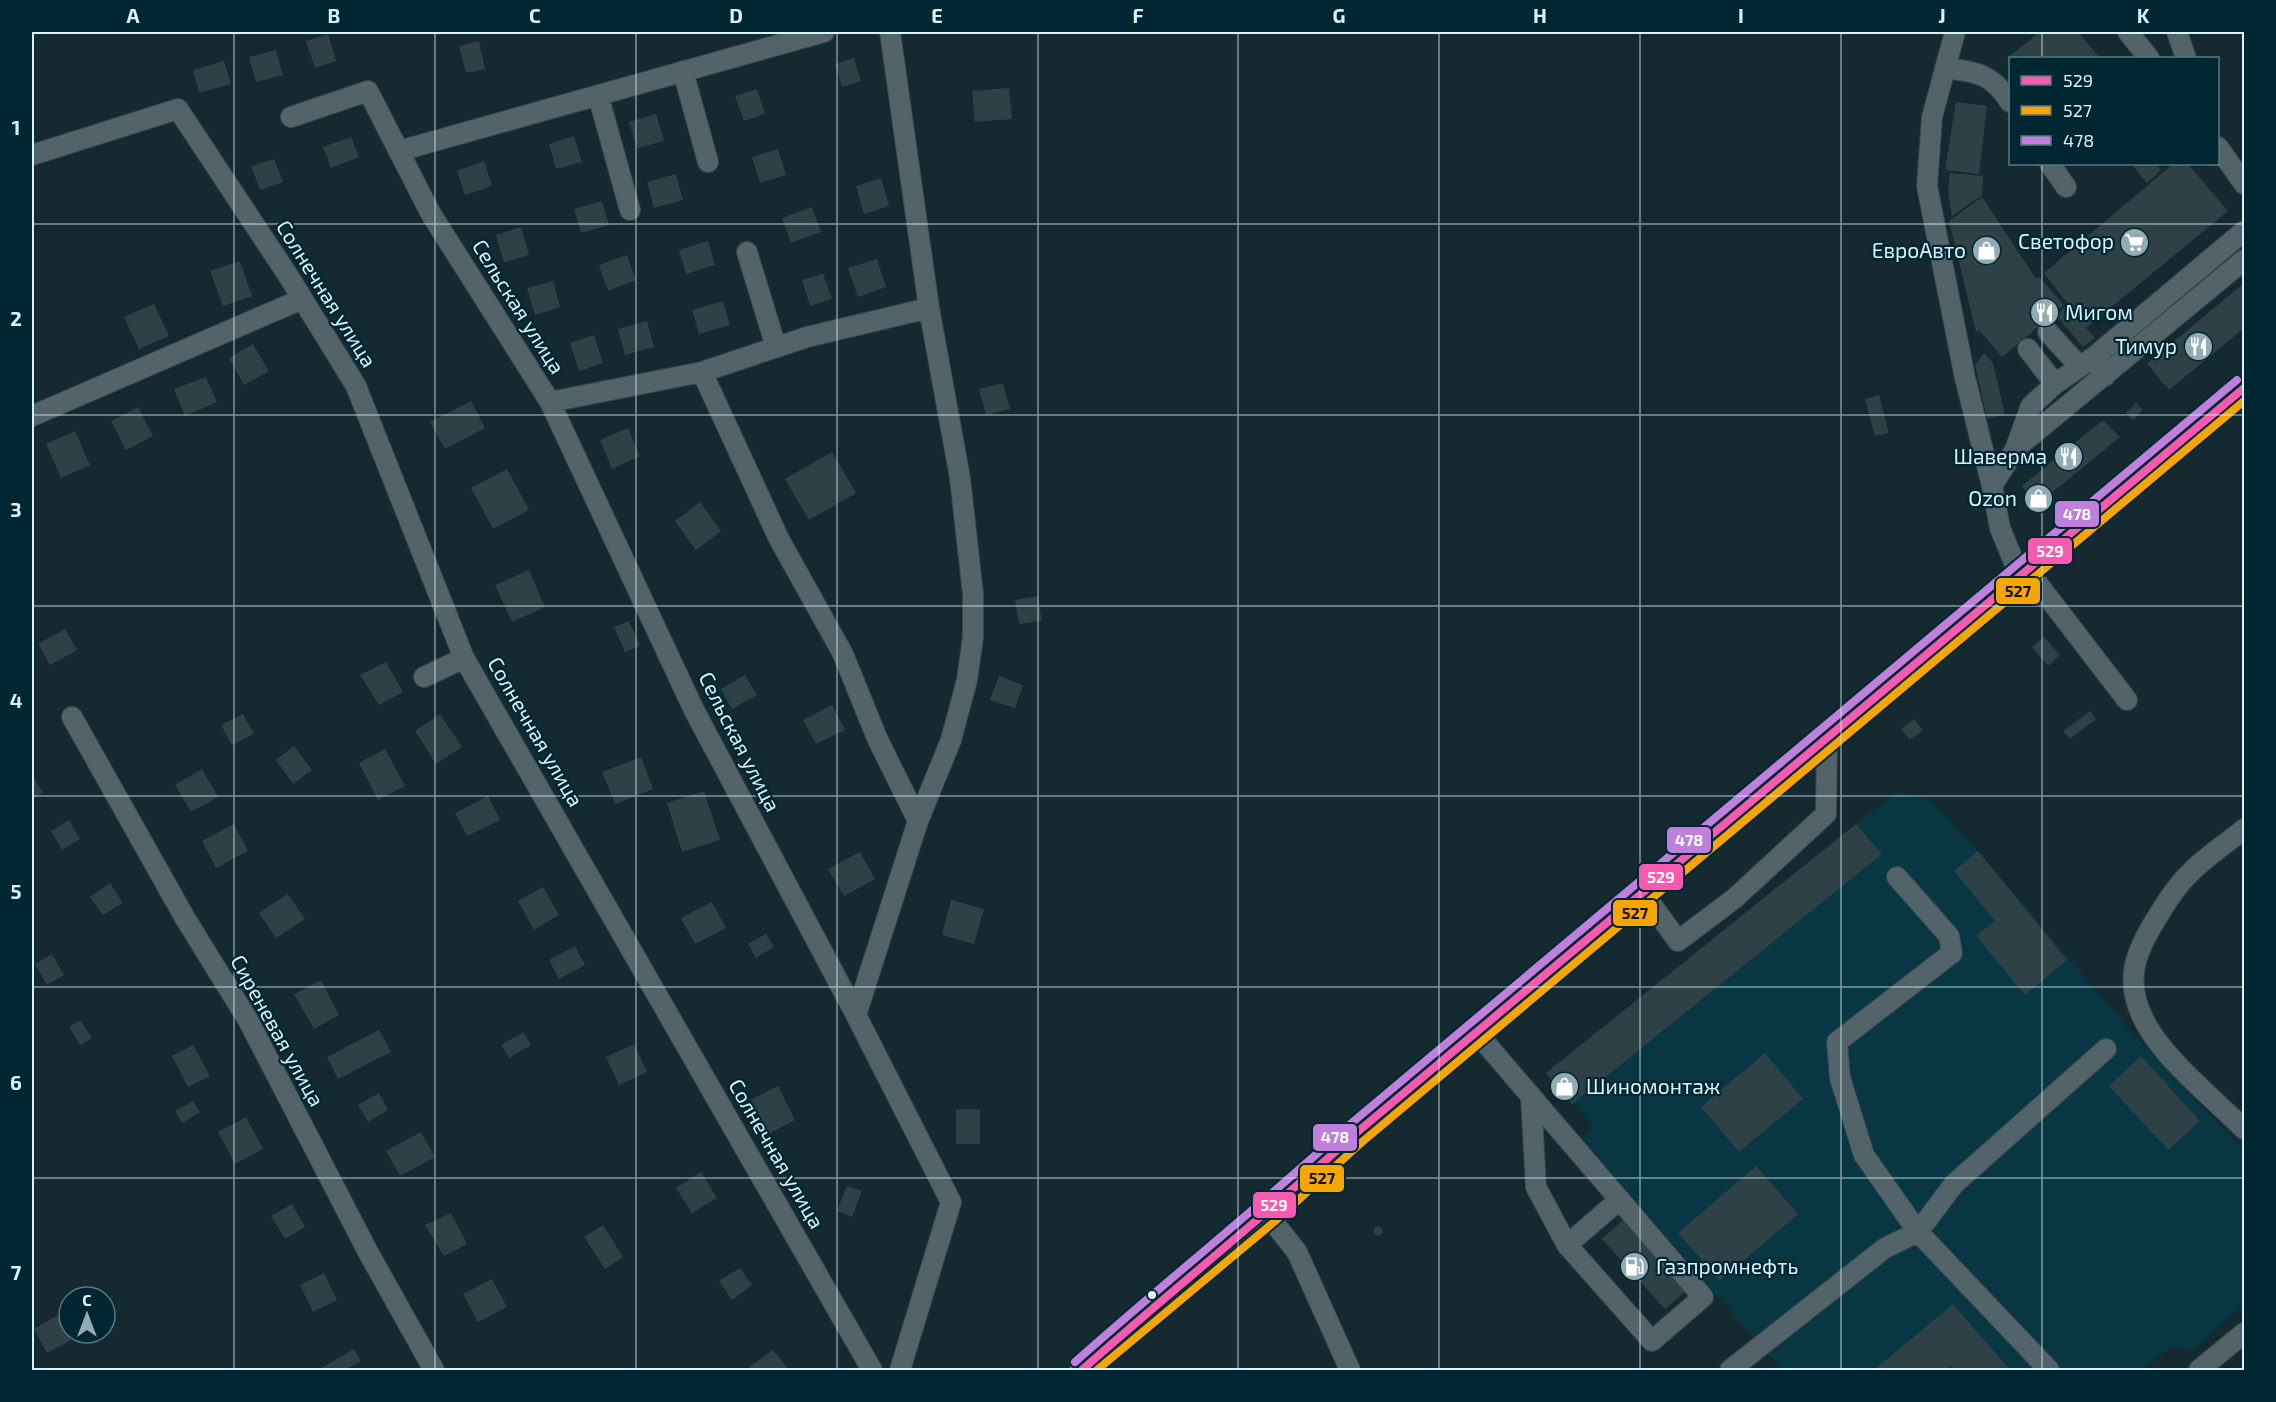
<svg xmlns="http://www.w3.org/2000/svg" width="2276" height="1402" viewBox="0 0 2276 1402" font-family="'Exo 2',sans-serif">
	<rect width="100%" height="100%" fill="#142a30"/>
	<!-- built -->
	<path fill="#083743" d="M1896,792L1931,800L1978,851L2133,1034L2244,1151V1304L2192,1350L2172,1346L2142,1370H1782L1582,1139L1593,1126L1546,1073Z"/>
	<!-- building -->
	<path fill="#2e4146" d="M2040,32H2078L2100,58H2010V62L2007,58Z
		M328,34L336,61L315,68L306,41Z
		M479,41L485,69L466,73L459,46Z
		M276,50L283,75L256,82L249,57Z
		M854,58L861,81L842,87L835,64Z
		M224,61L231,84L199,93L193,70Z
		M1009,88L1012,119L975,122L972,91Z
		M757,89L765,114L744,121L735,96Z
		M1956,102L1987,106L1979,174L1945,170Z
		M656,114L664,141L637,148L629,122Z
		M574,136L582,162L556,169L549,144Z
		M351,137L359,157L331,168L323,147Z
		M778,149L786,175L760,183L752,157Z
		M274,159L283,182L260,190L251,166Z
		M484,161L492,186L465,195L457,171Z
		M2131,164H2155L2161,170L2147,183Z
		M2173,164H2188L2228,211L2086,328L2095,338L2083,347L2056,315L2067,305L2080,320L2044,273Z
		M1950,173L1983,176L1982,195L1952,216L1948,192Z
		M676,174L683,200L654,208L647,182Z
		M881,178L889,206L864,214L856,186Z
		M1982,197L2036,279L2039,277L2064,305L2002,357L1979,330L1976,332L1949,221Z
		M602,201L609,225L581,233L574,209Z
		M812,207L821,232L791,243L782,218Z
		M521,227L529,255L504,262L496,235Z
		M708,241L715,265L686,274L679,250Z
		M627,255L636,280L608,291L599,265Z
		M877,259L886,287L858,297L848,268Z
		M240,261L252,296L223,306L210,271Z
		M823,274L832,299L810,306L802,280Z
		M553,281L560,307L535,315L527,288Z
		M2244,283V328L2169,390L2147,364Z
		M723,301L730,325L699,334L692,310Z
		M154,304L169,336L139,349L124,317Z
		M647,321L654,347L625,355L618,329Z
		M594,335L603,363L579,371L570,343Z
		M253,344L269,371L244,385L229,358Z
		M1984,353L1993,363L2005,415L1987,418L1975,365Z
		M206,377L217,402L185,416L174,389Z
		M1003,383L1010,409L986,415L979,389Z
		M1879,395L1889,433L1875,436L1865,399Z
		M471,401L485,428L445,449L430,422Z
		M2136,403L2143,410L2133,420L2126,413Z
		M138,407L153,436L126,450L111,421Z
		M2103,420L2120,437L2037,505L2022,486Z
		M628,428L640,456L612,469L600,440Z
		M75,431L90,465L61,478L46,444Z
		M832,452L856,493L809,520L785,479Z
		M507,469L529,510L493,529L471,488Z
		M700,502L721,531L696,550L675,521Z
		M529,570L545,607L512,622L495,585Z
		M1038,596L1042,621L1019,624L1015,600Z
		M629,621L640,646L625,652L614,627Z
		M65,629L77,650L50,665L38,644Z
		M2044,637L2060,655L2048,666L2032,647Z
		M386,662L403,692L379,705L360,675Z
		M745,675L757,695L732,709L721,689Z
		M999,676L1023,685L1015,708L990,700Z
		M832,705L845,730L816,744L803,720Z
		M2090,711L2096,719L2070,739L2063,731Z
		M243,714L254,734L232,745L221,725Z
		M440,714L462,747L436,764L415,731Z
		M1914,719L1923,730L1910,740L1901,729Z
		M294,746L312,770L293,784L276,760Z
		M385,749L405,786L378,800L359,763Z
		M641,757L653,789L615,804L602,772Z
		M202,769L218,797L191,812L175,785Z
		M32,775L43,792L32,800Z
		M704,791L720,840L682,852L667,803Z
		M488,796L500,820L467,836L455,813Z
		M69,820L80,839L62,850L51,831Z
		M234,824L248,851L216,868L202,841Z
		M1856,824L1882,854L1572,1104L1546,1073Z
		M1978,851L2067,960L2025,995L1976,936L1995,921L1954,871Z
		M860,852L875,879L844,896L828,869Z
		M110,883L123,903L103,915L90,897Z
		M543,887L559,915L534,930L518,901Z
		M288,894L305,919L276,938L259,913Z
		M951,900L984,909L974,944L942,935Z
		M712,902L726,928L695,944L681,918Z
		M766,934L774,947L756,958L748,944Z
		M575,946L585,965L559,979L549,960Z
		M52,954L64,975L47,985L35,964Z
		M321,980L339,1015L314,1029L294,994Z
		M80,1020L92,1038L80,1045L69,1027Z
		M379,1030L391,1052L338,1079L327,1057Z
		M524,1032L531,1045L509,1058L501,1045Z
		M634,1044L647,1072L619,1085L606,1057Z
		M193,1045L210,1076L188,1087L172,1056Z
		M1765,1053L1803,1099L1739,1152L1701,1107Z
		M2141,1056L2200,1121L2168,1150L2109,1086Z
		M778,1086L795,1120L768,1134L751,1100Z
		M379,1093L388,1110L368,1122L358,1105Z
		M193,1101L200,1112L182,1123L175,1111Z
		M956,1109H980V1144H956Z
		M246,1117L263,1149L235,1164L218,1132Z
		M421,1132L435,1157L400,1176L386,1151Z
		M1756,1166L1798,1214L1720,1281L1678,1233Z
		M701,1172L717,1198L692,1213L676,1188Z
		M847,1186L862,1191L852,1217L837,1211Z
		M292,1204L305,1227L285,1239L271,1216Z
		M451,1213L467,1244L444,1256L425,1225Z
		M1623,1220L1686,1291L1665,1309L1602,1239Z
		M603,1225L623,1257L605,1269L584,1237Z
		M1373.5 1231a4.5 4.5 0 1 1 9 0a4.5 4.5 0 1 1-9 0Z
		M740,1268L752,1285L732,1300L719,1281Z
		M324,1273L337,1300L313,1312L300,1285Z
		M492,1279L507,1307L478,1322L463,1294Z
		M1953,1304L2010,1370H1955L1951,1366L1946,1370H1874Z
		M58,1315L71,1340L47,1353L34,1329Z
		M354,1349L361,1361L345,1370H323L321,1368Z
		M773,1350L789,1370H752L749,1367Z"/>
	<g fill="none" stroke-linecap="round" stroke-linejoin="round">
		<defs>
			<path id="minor" d="M1955,32L1932,117L1927,186L1965,378L1992,486
				M2128,32L2149,58
				M2177,32L2186,58
				M1945,68C1978,72 1992,74 2010,102
				M683,71L708,162
				M598,95L630,210
				M291,117L368,91L431,214L550,402L694,710L856,1015L951,1202L900,1370
				M2218,147L2244,184
				M399,151L824,32
				M32,155L178,109L289,277L356,386L464,658L872,1370
				M2050,164L2066,187
				M747,252L776,347
				M2048,332L2079,366
				M2028,349L2055,384
				M702,372L779,539L843,654L877,738L918,821
				M2105,376L2094,357L2244,231
				M550,402L702,372L807,337L929,308
				M32,416L302,299
				M2016,447L2031,406L2055,384L2094,357
				M2028,571L2127,700
				M2020,577L2000,528L1992,486L2016,448L2244,260
				M424,677L464,658
				M72,717L185,918L248,1020L368,1252L434,1370
				M2244,829C2227,843 2207,856 2191,872C2178,884 2167,901 2158,916C2135,952 2123,981 2145,1022C2163,1058 2215,1100 2244,1129
				M1897,877L1949,936L1952,953L1837,1042L1840,1078L1864,1155L1918,1232L2049,1370
				M1643,893L1678,941L1735,898L1826,814L1827,739
				M856,1015L918,821L951,740L967,680L973,637V594L960,478L929,308L890,32
				M1476,1032L1703,1297L1652,1341L1567,1245L1536,1187L1531,1097
				M1267,1214L1297,1252L1350,1370
				M1567,1245L1618,1201
				M1730,1370L1885,1248L1918,1232L1954,1184L2106,1049
				M2199,1370L2244,1333"/>
			<path id="major" d="M1082,1370L1158,1303L1267,1214L1355,1134L2244,388"/>
		</defs>
		<!-- minor casing -->
		<use href="#minor" stroke="#36474c" stroke-width="22"/>
		<!-- major casing -->
		<use href="#major" stroke="#36474c" stroke-width="26"/>
		<!-- minor -->
		<use href="#minor" stroke="#526469" stroke-width="20"/>
		<!-- major -->
		<use href="#major" stroke="#4f646b" stroke-width="24"/>
		<defs>
			<path id="bus-1" d="M1082,1370C1172,1290 1266,1215 1355,1134L2244,388"/>
			<path id="bus-2" d="M1097,1370L1274,1222L1362,1142L2244,401"/>
			<path id="bus-3" d="M1075,1362C1165,1282 1259,1207 1348,1126L2237,380"/>
		</defs>
		<!-- bus-1 casing -->
		<use href="#bus-1" stroke="#002731" stroke-width="12"/>
		<!-- bus-2 casing -->
		<use href="#bus-2" stroke="#002731" stroke-width="12"/>
		<!-- bus-3 casing -->
		<use href="#bus-3" stroke="#002731" stroke-width="12"/>
		<!-- bus-1 -->
		<use href="#bus-1" stroke="#f75aaf" stroke-width="8"/>
		<!-- bus-2 -->
		<use href="#bus-2" stroke="#f7a600" stroke-width="8"/>
		<!-- bus-3 -->
		<use href="#bus-3" stroke="#c07fdc" stroke-width="8"/>
	</g>
	<!-- grid -->
	<path fill="none" stroke="#d8f1fa" stroke-width="1.5" stroke-opacity="0.55" d="M234,32V1370M435,32V1370M636,32V1370M837,32V1370M1038,32V1370M1238,32V1370M1439,32V1370M1640,32V1370M1841,32V1370M2042,32V58M2042,164V1370M32,224H2244M32,415H2244M32,606H2244M32,796H2244M32,987H2244M32,1178H2244"/>
	<!-- icons -->
	<defs>
		<symbol id="supermarket-disc" viewBox="-11 -11 22 22"><circle r="9.5" fill="#93abb3" stroke="#002731"/><path d="M-6-5.5h2.5l.6 2H6L4.5 2H-2.5L-4.4-4H-6ZM-1.5 3.2a1.3 1.3 0 1 0 .1 0ZM3 3.2a1.3 1.3 0 1 0 .1 0Z" fill="#fff"/></symbol>
		<symbol id="shop-disc" viewBox="-11 -11 22 22"><circle r="9.5" fill="#93abb3" stroke="#002731"/><path d="M-5-2.5h2.3a2.7 3.5 0 0 1 5.4 0H5L5.5 6h-11ZM-1.5-2.5h3a1.5 2.3 0 0 0-3 0Z" fill="#fff"/></symbol>
		<symbol id="restaurant-disc" viewBox="-11 -11 22 22"><circle r="9.5" fill="#93abb3" stroke="#002731"/><path d="M-5-6h1v4h1v-4h1v4h1v-4h1v5L-1.5 .5V6h-2V.5L-5-1ZM5-6V6H3V1.5H1.5Q1.5-4 5-6Z" fill="#fff"/></symbol>
		<symbol id="fuel-disc" viewBox="-11 -11 22 22"><circle r="9.5" fill="#93abb3" stroke="#002731"/><path d="M-5.5-6h7V0h2V4h1.3V-2.5L3-4.5l.8-.8L6-3V5H2.5V1h-1V6h-7ZM-4.2-4.7v3.2H.2V-4.7Z" fill="#fff"/></symbol>
	</defs>
	<g fill-rule="evenodd">
		<use href="#supermarket-disc" x="2118" y="226" width="33" height="33"/>
		<use href="#shop-disc" x="1970" y="234" width="33" height="33"/>
		<use href="#restaurant-disc" x="2028" y="296" width="33" height="33"/>
		<use href="#restaurant-disc" x="2182" y="330" width="33" height="33"/>
		<use href="#restaurant-disc" x="2052" y="440" width="33" height="33"/>
		<use href="#shop-disc" x="2022" y="482" width="33" height="33"/>
		<use href="#shop-disc" x="1548" y="1070" width="33" height="33"/>
		<use href="#fuel-disc" x="1618" y="1250" width="33" height="33"/>
	</g>
	<!-- markers -->
	<circle fill="#d8f1fa" stroke="#002731" stroke-width="2" cx="1152" cy="1295" r="5"/>
	<g text-anchor="middle" stroke-width="4.5" stroke-linejoin="round" paint-order="stroke">
		<!-- poi labels -->
		<g font-size="21" fill="#d8f1fa" stroke="#002731" text-anchor="end">
			<text x="2114" y="249">Светофор</text>
			<text x="1966" y="258">ЕвроАвто</text>
			<text x="2065" y="320" text-anchor="start">Мигом</text>
			<text x="2177" y="354">Тимур</text>
			<text x="2047" y="464">Шаверма</text>
			<text x="2017" y="506">Ozon</text>
			<text x="1586" y="1094" text-anchor="start">Шиномонтаж</text>
			<text x="1656" y="1274" text-anchor="start">Газпромнефть</text>
		</g>
		<!-- street labels -->
		<g font-size="21" fill="#d8f1fa" stroke="#002731">
			<text transform="translate(326 294) rotate(58)" y="7">Солнечная улица</text>
			<text transform="translate(518 307) rotate(58)" y="7">Сельская улица</text>
			<text transform="translate(535 732) rotate(60)" y="7">Солнечная улица</text>
			<text transform="translate(739 742) rotate(63)" y="7">Сельская улица</text>
			<text transform="translate(277 1031) rotate(61)" y="7">Сиреневая улица</text>
			<text transform="translate(776 1154) rotate(60)" y="7">Солнечная улица</text>
		</g>
	</g>
	<g stroke="#002731" stroke-width="2">
		<rect x="2054" y="500" width="46" height="28" rx="6" fill="#c07fdc"/>
		<rect x="2027" y="537" width="46" height="28" rx="6" fill="#f75aaf"/>
		<rect x="1995" y="577" width="46" height="28" rx="6" fill="#f7a600"/>
		<rect x="1666" y="826" width="46" height="28" rx="6" fill="#c07fdc"/>
		<rect x="1638" y="863" width="46" height="28" rx="6" fill="#f75aaf"/>
		<rect x="1612" y="899" width="46" height="28" rx="6" fill="#f7a600"/>
		<rect x="1312" y="1123" width="46" height="29" rx="6" fill="#c07fdc"/>
		<rect x="1299" y="1164" width="46" height="29" rx="6" fill="#f7a600"/>
		<rect x="1252" y="1191" width="45" height="28" rx="6" fill="#f75aaf"/>
	</g>
	<g font-size="16" text-anchor="middle" font-weight="bold" fill="#fff">
		<text x="2077" y="520">478</text>
		<text x="2050" y="557">529</text>
		<text x="1689" y="846">478</text>
		<text x="1661" y="883">529</text>
		<text x="1335" y="1143">478</text>
		<text x="1274" y="1211">529</text>
	</g>
	<g font-size="16" text-anchor="middle" font-weight="bold" fill="#111">
		<text x="2018" y="597">527</text>
		<text x="1635" y="919">527</text>
		<text x="1322" y="1184">527</text>
	</g>
	<!-- border -->
	<rect width="2276" height="1402" fill="none" stroke="#002731" stroke-width="66"/>
	<!-- legend -->
	<rect x="2009" y="57" width="210" height="108" fill="#002731" stroke="#567881" stroke-width="1.5"/>
	<rect x="2021" y="76" width="30" height="9" fill="#f75aaf" stroke="#567881" stroke-width="1.5"/>
	<text x="2063" y="87" font-size="18" fill="#d8f1fa">529</text>
	<rect x="2021" y="106" width="30" height="9" fill="#f7a600" stroke="#567881" stroke-width="1.5"/>
	<text x="2063" y="117" font-size="18" fill="#d8f1fa">527</text>
	<rect x="2021" y="136" width="30" height="9" fill="#c07fdc" stroke="#567881" stroke-width="1.5"/>
	<text x="2063" y="147" font-size="18" fill="#d8f1fa">478</text>
	<!-- north arrow -->
	<g transform="translate(87 1315)"><circle r="28" fill="#002731" stroke="#567881" stroke-width="1.5"/>
	<path d="M0-4.5L10 22L0 15L-10 22Z" fill="#93abb3"/>
	<text y="-9" font-size="16" font-weight="bold" text-anchor="middle" fill="#d8f1fa">С</text>
	</g>
	<rect x="33" y="33" width="2210" height="1336" fill="none" stroke="#d8f1fa" stroke-width="2"/>
	<g font-size="20" text-anchor="middle" font-weight="bold" fill="#d8f1fa">
		<text x="133" y="23">A</text>
		<text x="334" y="23">B</text>
		<text x="535" y="23">C</text>
		<text x="736" y="23">D</text>
		<text x="937" y="23">E</text>
		<text x="1138" y="23">F</text>
		<text x="1339" y="23">G</text>
		<text x="1540" y="23">H</text>
		<text x="1741" y="23">I</text>
		<text x="1942" y="23">J</text>
		<text x="2143" y="23">K</text>
		<text x="16" y="135">1</text>
		<text x="16" y="326">2</text>
		<text x="16" y="517">3</text>
		<text x="16" y="708">4</text>
		<text x="16" y="899">5</text>
		<text x="16" y="1090">6</text>
		<text x="16" y="1280">7</text>
	</g>
</svg>
